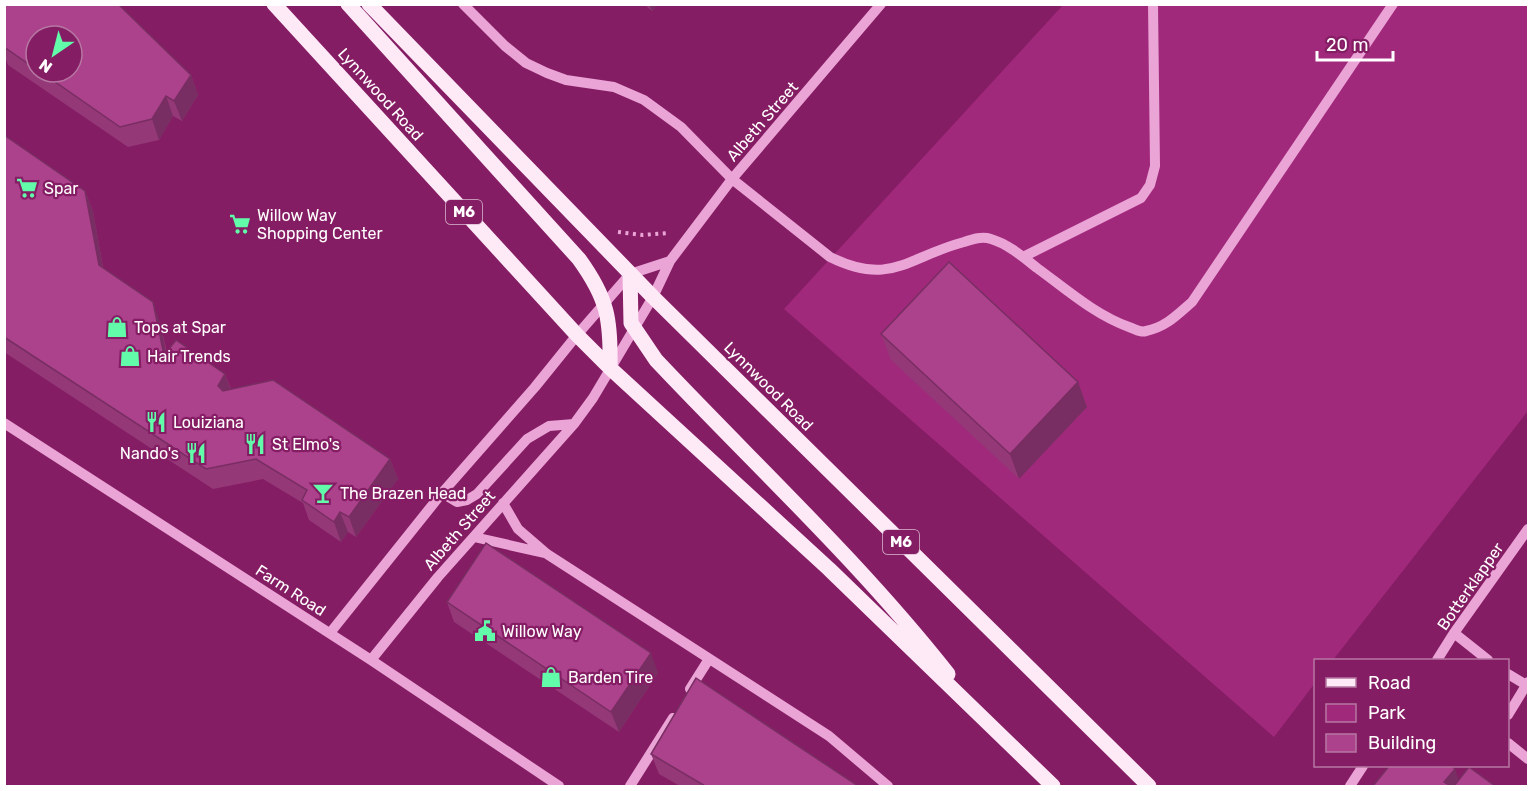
<svg xmlns="http://www.w3.org/2000/svg" width="1533" height="791" viewBox="0 0 1533 791" font-family="Rubik,sans-serif">
	<rect width="100%" height="100%" fill="#851d64"/>
	<!-- green -->
	<path fill="#a0297c" d="M1063,5H1528V411L1333,660H1316L1315,683L1274,737L784,309Z"/>
	<g fill="none" stroke-linecap="round" stroke-linejoin="round">
		<!-- path -->
		<path stroke="#eba4d6" stroke-width="4" stroke-dasharray="3 4.5" stroke-linecap="butt" d="M618,232L643,235L668,233"/>
		<!-- minor -->
		<path stroke="#eba4d6" stroke-width="10" d="M463,4L505,46L526,63L547,73L566,80L614,87L644,100L681,127L732,179L830,257C891,287 907,257 964,242C973,239 982,236 991,239C1008,244 1023,257 1037,268C1066,289 1095,315 1129,327C1135,329 1141,333 1146,331C1166,327 1177,315 1192,302L1393,4
			M1023,257L1141,198L1150,185L1155,166L1153,4
			M4,423L371,660L559,786
			M442,493L457,502L467,500L477,494L527,439L549,426L574,424
			M503,503L518,529L547,554L829,736L888,786
			M474,537L544,553
			M330,633L442,493L535,387L577,335L630,274L670,261
			M1454,633L1488,660
			M371,660L438,577L574,424L593,398L653,297L670,261L732,179L881,4
			M1437,660L1454,633L1528,529
			M1508,674L1528,686
			M690,689L709,659
			M1508,715L1528,682
			M1508,743L1528,759
			M630,786L673,718
			M1350,786L1363,766"/>
		<!-- major -->
		<path stroke="#fee9f6" stroke-width="15" d="M274,4L577,335L610,368L829,569L1053,786
			M348,4L579,259C608,299 611,320 610,368
			M369,4L653,297L1149,786
			M630,274L631,323L656,360C754,464 859,561 948,674"/>
	</g>
	<!-- wall -->
	<path fill="#943878" fill-rule="evenodd" d="M4,4L191,75L198,95L182,121L173,116L159,140L128,147L8,65L4,55ZM36,36L72,72H36Z
		M644,4H658L652,11Z
		M4,135L85,191L93,211L103,267L160,323L167,352L225,374L231,389L390,459L398,479L356,537L348,532L341,542L309,520L303,503L263,479L213,489L4,352Z
		M881,334L1087,407L1019,479L891,360Z
		M447,602L658,673L619,732L454,622Z
		M651,754L858,786H680L659,774Z"/>
	<!-- shaded-wall -->
	<path fill="#782e62" d="M649,4H658L652,11Z
		M191,75L198,95L182,121L174,101Z
		M166,96L173,116L159,140L152,119Z
		M85,191L93,211L106,285L99,265Z
		M153,302L160,323L171,375L164,355Z
		M225,374L232,394L225,406L218,386Z
		M1078,382L1087,407L1019,479L1010,454Z
		M390,459L398,479L356,537L349,517Z
		M340,512L348,532L341,542L334,522Z
		M651,653L658,673L619,732L611,712Z
		M1455,769L1460,783L1457,786H1446L1444,782Z"/>
	<!-- building -->
	<path fill="#ac418c" stroke="#782e62" stroke-width="1.5" d="M4,4H118L191,75L174,101L166,96L152,119L120,127L41,72H72V36H36V69L4,47Z
		M4,135L85,191L99,265L153,302L164,355L176,340L225,374L218,386L223,391L273,380L390,459L349,517L340,512L334,522L302,500L307,490L256,459L206,469L4,337Z
		M949,262L1078,382L1010,454L881,334Z
		M486,543L651,653L611,712L447,602Z
		M696,678L858,786H705L651,754Z
		M1390,765H1450L1455,769L1444,782L1451,786H1373Z
		M1469,767L1495,786H1454Z"/>
	<!-- icons -->
	<defs>
		<symbol id="supermarket-bare" viewBox="-9 -9 18 18"><path d="M-6-5.5h2.5l.6 2H6L4.5 2H-2.5L-4.4-4H-6ZM-1.5 3.2a1.3 1.3 0 1 0 .1 0ZM3 3.2a1.3 1.3 0 1 0 .1 0Z" fill="#62fba9" stroke="#851d64" stroke-width="2.5" paint-order="stroke"/></symbol>
		<symbol id="shop-bare" viewBox="-9 -9 18 18"><path d="M-5-2.5h2.3a2.7 3.5 0 0 1 5.4 0H5L5.5 6h-11ZM-1.5-2.5h3a1.5 2.3 0 0 0-3 0Z" fill="#62fba9" stroke="#851d64" stroke-width="2.5" paint-order="stroke"/></symbol>
		<symbol id="restaurant-bare" viewBox="-9 -9 18 18"><path d="M-5-6h1v4h1v-4h1v4h1v-4h1v5L-1.5 .5V6h-2V.5L-5-1ZM5-6V6H3V1.5H1.5Q1.5-4 5-6Z" fill="#62fba9" stroke="#851d64" stroke-width="2.5" paint-order="stroke"/></symbol>
		<symbol id="bar-bare" viewBox="-9 -9 18 18"><path d="M-6-5H6L.8 .8V4.5H3.5V6h-7V4.5H-.8V.8Z" fill="#62fba9" stroke="#851d64" stroke-width="2.5" paint-order="stroke"/></symbol>
		<symbol id="civic-bare" viewBox="-9 -9 18 18"><path d="M-.6-6.5H3V-4.5H.6V-3L4-1V1h2V6H-6V1h2V-1L-.6-3ZM-1.2 2.5V6h2.4V2.5Z" fill="#62fba9" stroke="#851d64" stroke-width="2.5" paint-order="stroke"/></symbol>
	</defs>
	<g fill-rule="evenodd">
		<use href="#supermarket-bare" x="12" y="173" width="30" height="30"/>
		<use href="#supermarket-bare" x="225" y="209" width="30" height="30"/>
		<use href="#shop-bare" x="102" y="312" width="30" height="30"/>
		<use href="#shop-bare" x="115" y="341" width="30" height="30"/>
		<use href="#restaurant-bare" x="141" y="407" width="30" height="30"/>
		<use href="#restaurant-bare" x="240" y="429" width="30" height="30"/>
		<use href="#restaurant-bare" x="181" y="438" width="30" height="30"/>
		<use href="#bar-bare" x="308" y="478" width="30" height="30"/>
		<use href="#civic-bare" x="470" y="616" width="30" height="30"/>
		<use href="#shop-bare" x="536" y="662" width="30" height="30"/>
	</g>
	<g text-anchor="middle" stroke-width="4.5" stroke-linejoin="round" paint-order="stroke">
		<!-- shield labels -->
		<g fill="#851d64" stroke="#dabbd0" stroke-width="1.5">
			<rect x="446" y="200" width="36" height="24" rx="4.5"/>
			<rect x="883" y="530" width="36" height="24" rx="4.5"/>
		</g>
		<g font-size="15" font-weight="bold" fill="#fff">
			<text x="464" y="217">M6</text>
			<text x="901" y="547">M6</text>
		</g>
		<!-- street labels -->
		<g font-size="16" fill="#fff" stroke="#851d64">
			<text transform="translate(381 94) rotate(48)" y="6">Lynnwood Road</text>
			<text transform="translate(762 121) rotate(-49)" y="6">Albeth Street</text>
			<text transform="translate(769 386) rotate(45)" y="6">Lynnwood Road</text>
			<text transform="translate(459 530) rotate(-49)" y="6">Albeth Street</text>
			<text transform="translate(1470 586) rotate(-55)" y="6">Botterklapper</text>
			<text transform="translate(291 590) rotate(33)" y="6">Farm Road</text>
		</g>
		<!-- poi labels -->
		<g font-size="16" fill="#fff" stroke="#851d64" text-anchor="start">
			<text x="44" y="194">Spar</text>
			<text x="257" y="221">Willow Way<tspan x="257" dy="18">Shopping Center</tspan></text>
			<text x="134" y="333">Tops at Spar</text>
			<text x="147" y="362">Hair Trends</text>
			<text x="173" y="428">Louiziana</text>
			<text x="272" y="450">St Elmo's</text>
			<text x="179" y="459" text-anchor="end">Nando's</text>
			<text x="340" y="499">The Brazen Head</text>
			<text x="502" y="637">Willow Way</text>
			<text x="568" y="683">Barden Tire</text>
		</g>
	</g>
	<!-- border -->
	<rect width="1533" height="791" fill="none" stroke="#ffffff" stroke-width="12"/>
	<!-- legend -->
	<rect x="1314" y="659" width="195" height="108" fill="#851d64" stroke="#b677a2" stroke-width="1.5"/>
	<rect x="1326" y="678" width="30" height="9" fill="#fee9f6" stroke="#b677a2" stroke-width="1.5"/>
	<text x="1368" y="689" font-size="18" fill="#ffffff">Road</text>
	<rect x="1326" y="704" width="30" height="18" fill="#a0297c" stroke="#b677a2" stroke-width="1.5"/>
	<text x="1368" y="719" font-size="18" fill="#ffffff">Park</text>
	<rect x="1326" y="734" width="30" height="18" fill="#ac418c" stroke="#b677a2" stroke-width="1.5"/>
	<text x="1368" y="749" font-size="18" fill="#ffffff">Building</text>
	<!-- north arrow -->
	<g transform="translate(54 54) rotate(215)"><circle r="28" fill="#851d64" stroke="#b677a2" stroke-width="1.5"/>
	<path d="M0-4.5L10 22L0 15L-10 22Z" fill="#62fba9"/>
	<text y="-9" font-size="16" font-weight="bold" text-anchor="middle" fill="#ffffff">N</text>
	</g>
	<!-- scale -->
	<path d="M1317 51v9h76v-9" fill="none" stroke="#ffffff" stroke-width="3"/>
	<text x="1326" y="51" font-size="18" fill="#ffffff" stroke="#851d64" stroke-width="4.5" paint-order="stroke">20 m</text>
</svg>
